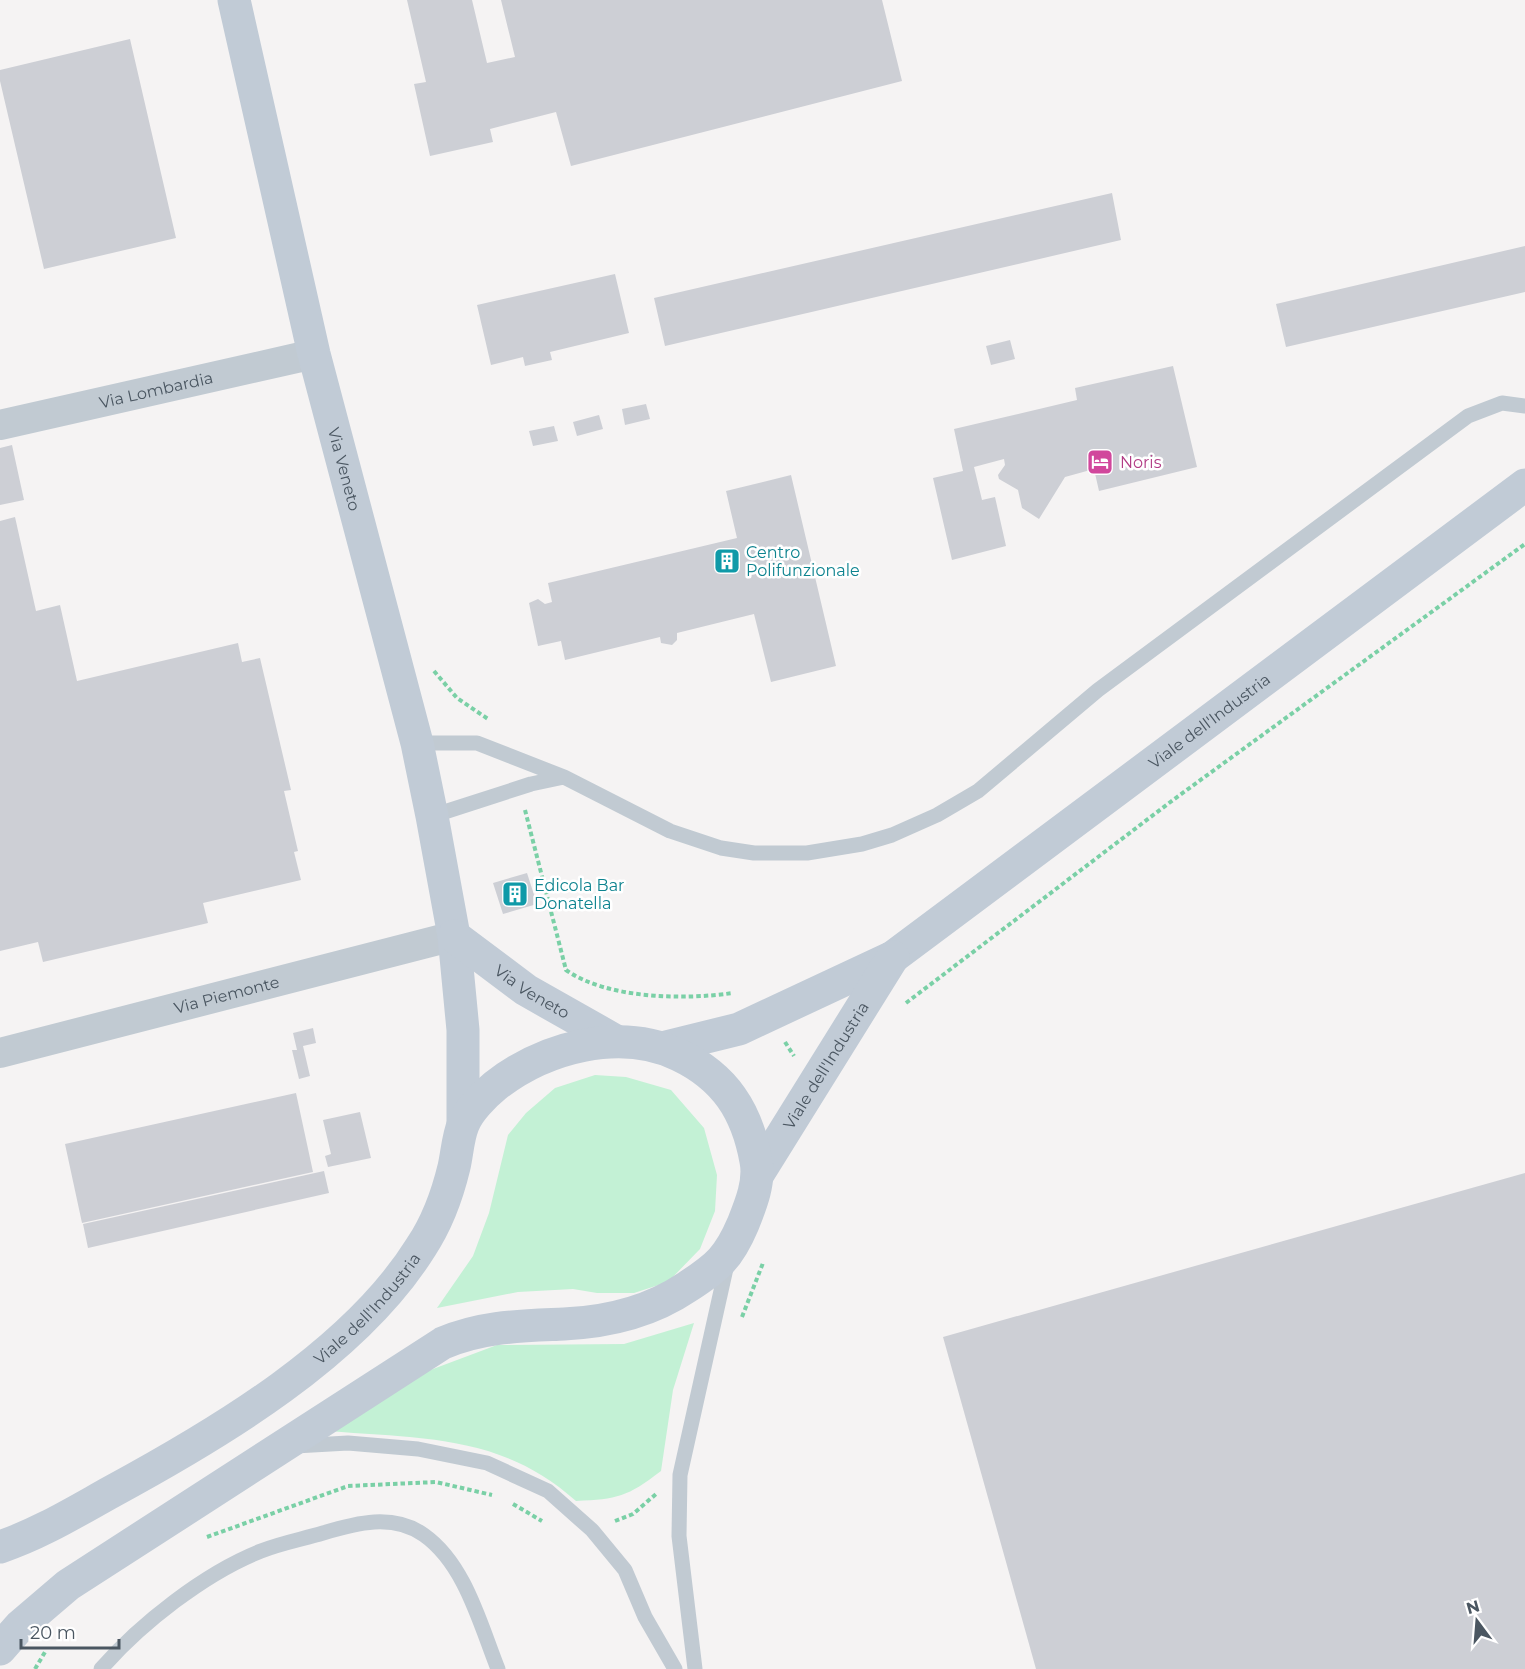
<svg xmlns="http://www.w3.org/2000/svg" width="1525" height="1669" viewBox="0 0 1525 1669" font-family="Montserrat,sans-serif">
	<rect width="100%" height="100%" fill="#f5f3f3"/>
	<!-- green -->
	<path fill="#c3f1d5" d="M595,1075L626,1077L671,1090L704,1128L717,1175L715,1211L700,1249L668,1282L634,1293H597L573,1289L518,1292L437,1308L473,1256L489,1213L508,1135L526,1113L555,1088Z
		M694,1323L673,1390L661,1471C627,1497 618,1499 576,1501C501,1434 422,1439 329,1431L417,1375L497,1345L624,1344Z"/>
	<!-- building -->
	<path fill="#cdcfd5" d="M407,0H472L487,63L515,57L501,0H882L902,81L571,166L556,112L490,129L493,142L430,156L414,84L426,82Z
		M130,39L176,238L44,269L0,81V70Z
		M1112,193L1121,240L665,346L654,298Z
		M1525,246V292L1286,347L1276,304Z
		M615,274L629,333L550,352L552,360L525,366L523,357L491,365L477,305Z
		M1010,340L1015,359L991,365L986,346Z
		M1173,366L1197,467L1099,491L1094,469L1065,477L1039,519L1022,508L1018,490L999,479L998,475L1005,465L1004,459L974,467L982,500L995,497L1006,546L952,560L933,478L963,471L954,429L1077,400L1075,388Z
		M646,404L650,419L625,425L622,409Z
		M599,415L603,429L577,436L573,422Z
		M554,426L558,441L533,446L529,431Z
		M12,445L24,500L0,505V448Z
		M791,475L836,666L771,682L754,614L677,633V640L672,645L661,643L660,637L565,660L561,641L538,646L529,603L538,599L545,604L552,602L548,583L737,538L726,491Z
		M15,517L36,611L60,605L77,681L238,643L242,662L260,658L291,790L284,791L298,851L294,852L301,880L203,903L208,923L43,962L38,942L0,951V521Z
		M527,873L537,904L503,914L493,883Z
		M313,1028L316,1043L303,1046L310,1076L299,1079L292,1050H297L293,1033Z
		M296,1093L313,1172L82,1223L65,1144Z
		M360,1112L371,1158L328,1167L325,1156L331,1154L323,1120Z
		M324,1171L329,1193L88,1248L83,1224Z
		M1525,1173V1669H1036L943,1337Z"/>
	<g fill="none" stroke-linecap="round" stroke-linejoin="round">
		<!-- path -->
		<path stroke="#7ad0a6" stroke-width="4" stroke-dasharray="4.5 3" stroke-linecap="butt" d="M434,671L457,698L488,719
			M525,810L566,970C607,999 684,1000 733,993
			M906,1003L1173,800L1525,544
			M785,1042L794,1056
			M742,1317L763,1263
			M513,1504L542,1521
			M615,1521L633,1514L656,1494
			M207,1537L348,1486L436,1482L492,1495
			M35,1669L45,1652"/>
		<!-- service -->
		<path stroke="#c1cad2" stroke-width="15" d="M417,743H477L564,777L670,831L721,848L754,853H807L862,844L892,835L937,815L978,791L1098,690L1468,416L1502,403L1525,406
			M432,816L531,784L564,777
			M295,1446L348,1443L418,1449L487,1463L548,1491L592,1530L625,1570L645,1617L675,1669
			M101,1669C140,1624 205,1573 261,1551C281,1543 303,1539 323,1533C356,1523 393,1513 424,1535C465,1564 480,1624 498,1669
			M695,1669L679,1536L680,1475L727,1264"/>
		<!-- minor -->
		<g stroke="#c1cad2" stroke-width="30">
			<path id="s1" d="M0,425L314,354"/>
			<path id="s2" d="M0,1053L454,936"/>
		</g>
		<!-- secondary -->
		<g stroke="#c1cbd6" stroke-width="33">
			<path id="s3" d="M234,0L314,354L417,743L432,816L454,936L463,1030V1123"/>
			<path id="s4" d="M454,936L526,990L616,1041"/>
			<path id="s5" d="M662,1048L739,1029L893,957L1525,485"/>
			<path id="s6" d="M758,1174L893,957"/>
			<path id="s7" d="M0,1547C39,1534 75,1512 111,1492C218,1434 355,1353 421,1247C437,1223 447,1196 454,1167C457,1154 458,1137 463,1125C468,1111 484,1095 495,1086C545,1047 620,1027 679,1055C725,1077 747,1111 756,1161C760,1182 751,1204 743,1224C729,1257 718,1267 687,1287C650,1312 608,1322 564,1324C521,1326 483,1326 443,1343L68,1585L20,1626L0,1649"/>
		</g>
	</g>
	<!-- icons -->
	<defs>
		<symbol id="hotel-square" viewBox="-11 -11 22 22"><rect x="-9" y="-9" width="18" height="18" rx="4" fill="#d1479c" stroke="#fff"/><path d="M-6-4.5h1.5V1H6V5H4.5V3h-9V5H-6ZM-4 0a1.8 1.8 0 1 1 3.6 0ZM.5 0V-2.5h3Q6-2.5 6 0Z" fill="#fff"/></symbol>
		<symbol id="building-square" viewBox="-11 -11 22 22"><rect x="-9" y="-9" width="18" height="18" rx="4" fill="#0f9aa8" stroke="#fff"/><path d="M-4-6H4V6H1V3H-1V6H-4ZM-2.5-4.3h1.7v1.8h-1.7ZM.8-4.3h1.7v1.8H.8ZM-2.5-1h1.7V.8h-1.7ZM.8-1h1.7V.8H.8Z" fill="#fff"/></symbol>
	</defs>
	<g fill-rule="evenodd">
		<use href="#hotel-square" x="1085" y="447" width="30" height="30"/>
		<use href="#building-square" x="712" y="546" width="30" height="30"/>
		<use href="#building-square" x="500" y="879" width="30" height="30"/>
	</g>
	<g text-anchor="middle" stroke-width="5" stroke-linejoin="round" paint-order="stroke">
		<!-- street labels -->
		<g font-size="16" fill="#4a5661" stroke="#fff">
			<text dy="6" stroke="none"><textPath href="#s1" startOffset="160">Via Lombardia</textPath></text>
			<text dy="6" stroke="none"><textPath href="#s3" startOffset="482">Via Veneto</textPath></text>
			<text dy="6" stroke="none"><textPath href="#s5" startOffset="644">Viale dell'Industria</textPath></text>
			<text dy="6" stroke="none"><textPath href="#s4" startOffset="96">Via Veneto</textPath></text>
			<text dy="6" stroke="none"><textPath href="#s2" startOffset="234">Via Piemonte</textPath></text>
			<text dy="6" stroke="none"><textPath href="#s6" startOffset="128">Viale dell'Industria</textPath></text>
			<text dy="6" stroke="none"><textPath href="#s7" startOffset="441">Viale dell'Industria</textPath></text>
		</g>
		<!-- hotel labels -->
		<g font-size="16" fill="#b23c85" stroke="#fff" text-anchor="start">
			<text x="1120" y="468">Noris</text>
		</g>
		<!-- culture labels -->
		<g font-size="16" fill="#0d838f" stroke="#fff" text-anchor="start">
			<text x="746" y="558">Centro<tspan x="746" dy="18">Polifunzionale</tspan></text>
			<text x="534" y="891">Edicola Bar<tspan x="534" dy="18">Donatella</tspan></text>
		</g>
	</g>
	<!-- north arrow -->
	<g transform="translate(1477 1621) rotate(344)" stroke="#ffffff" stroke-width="4.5" paint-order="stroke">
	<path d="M0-4.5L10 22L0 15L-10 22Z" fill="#4a5661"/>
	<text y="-9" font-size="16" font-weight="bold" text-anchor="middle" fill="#4a5661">N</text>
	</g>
	<!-- scale -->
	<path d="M21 1639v9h98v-9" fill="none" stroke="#4a5661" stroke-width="3"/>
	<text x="30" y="1639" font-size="18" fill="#4a5661" stroke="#ffffff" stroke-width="4.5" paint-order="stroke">20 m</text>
</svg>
